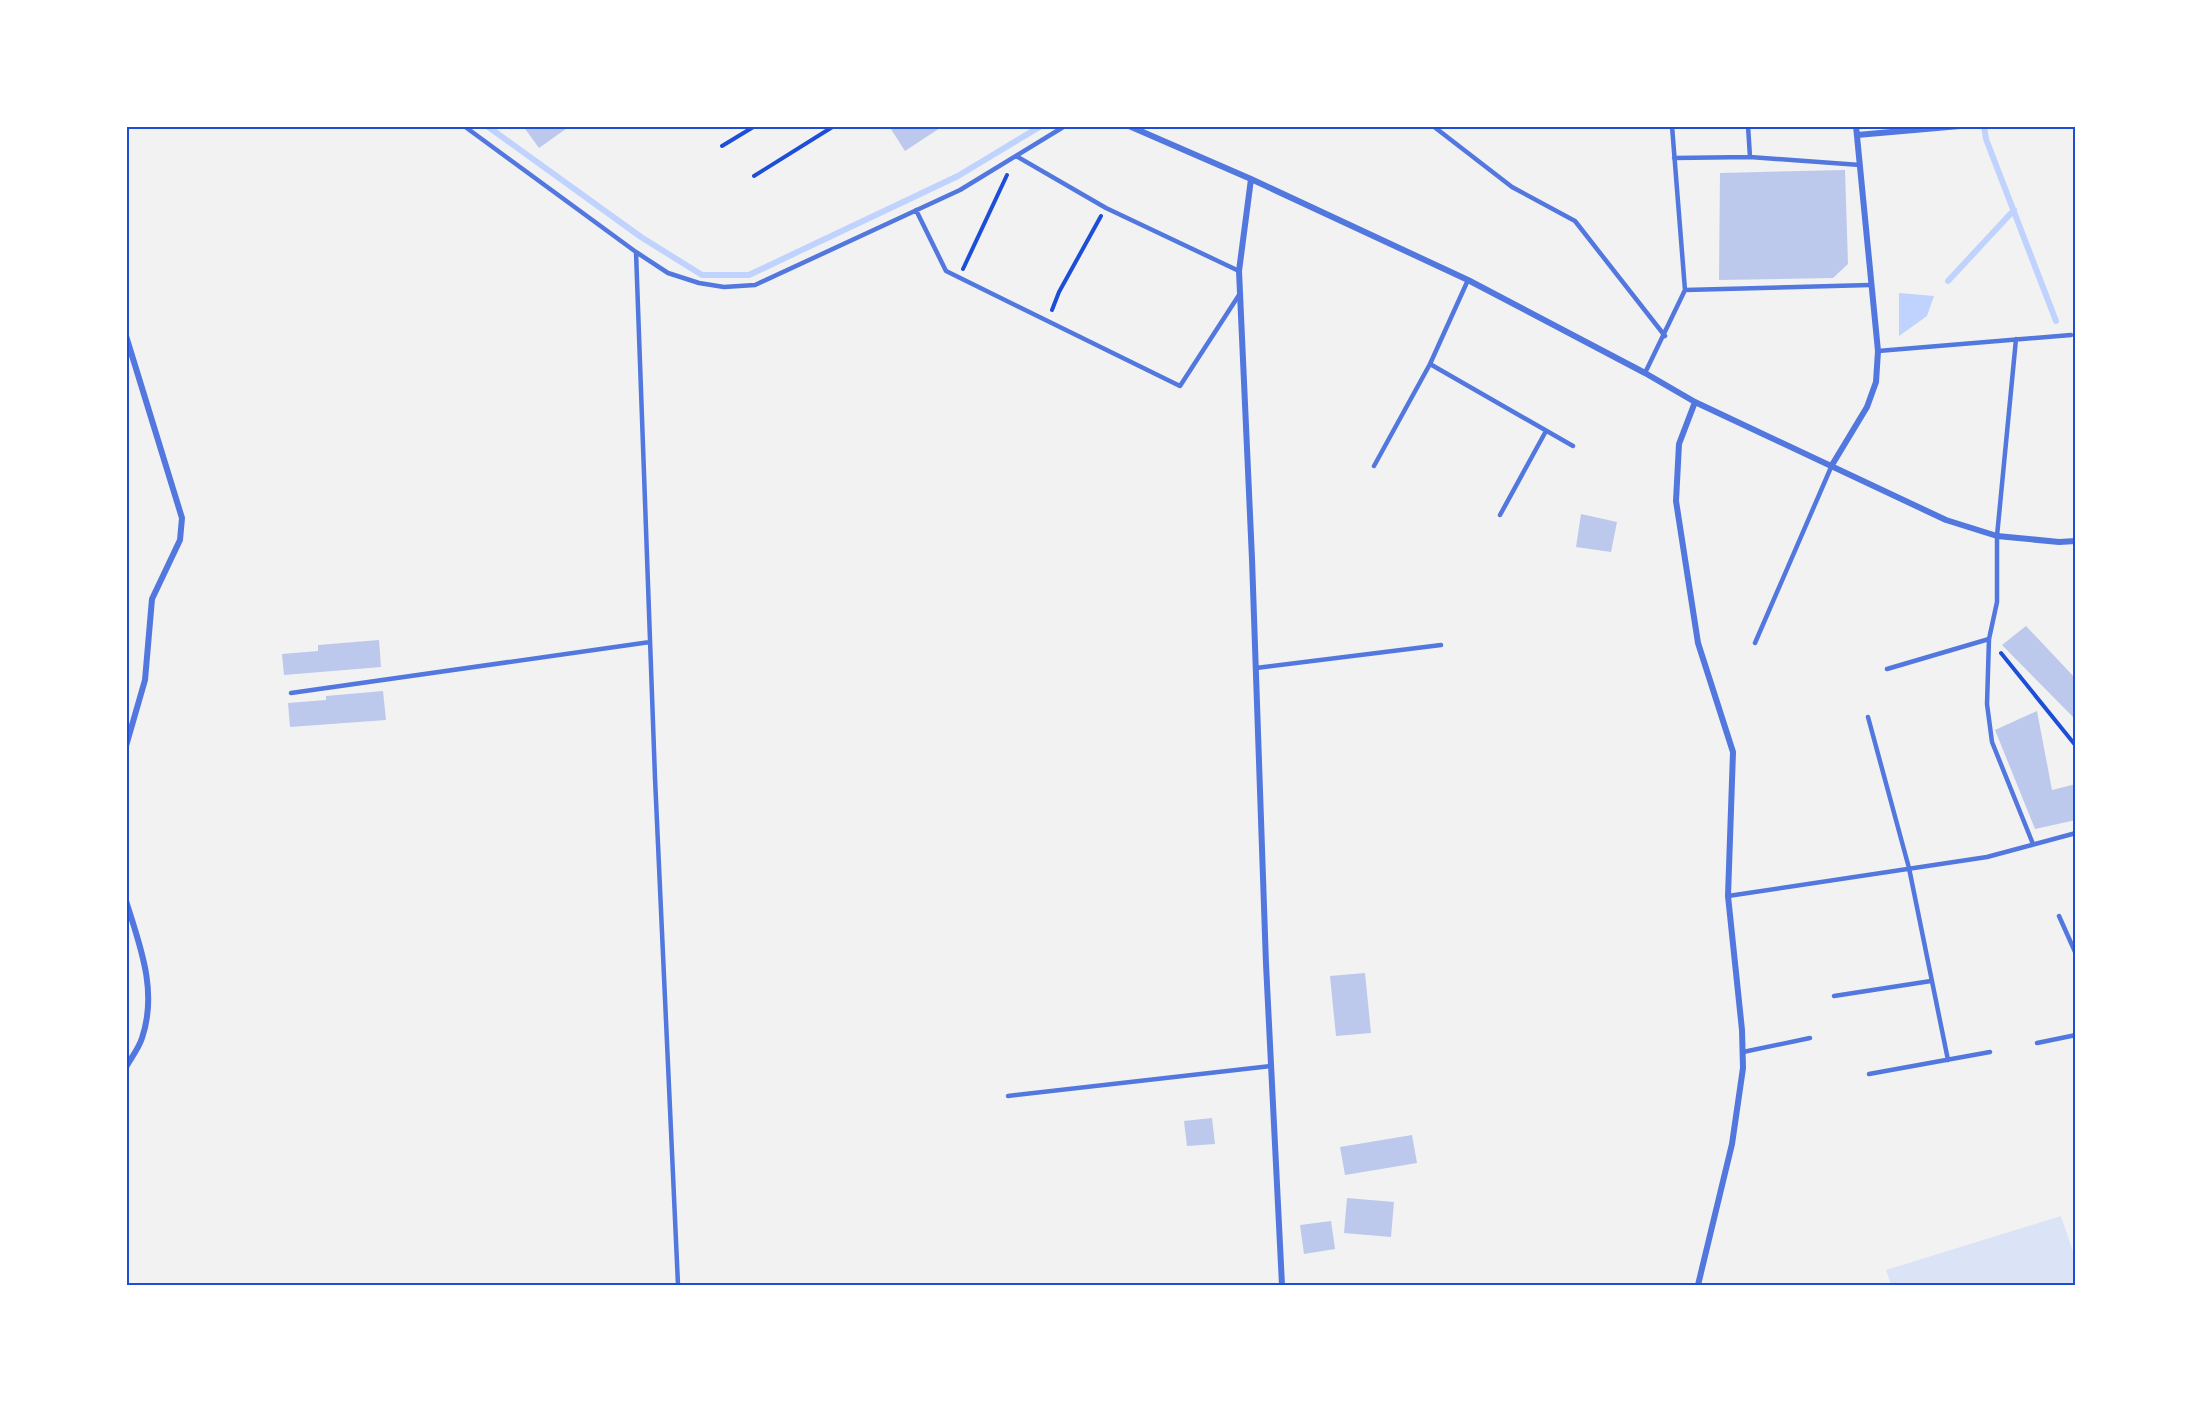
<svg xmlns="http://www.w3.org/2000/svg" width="2202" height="1411" viewBox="0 0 2202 1411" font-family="Figtree,sans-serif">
	<rect width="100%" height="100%" fill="#f2f2f2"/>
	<!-- green -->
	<path fill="#dbe4f7" d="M2061,1216L2076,1260V1285H1891L1886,1270Z"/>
	<!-- water -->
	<path fill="#bfd3fe" d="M1899,293L1934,296L1927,316L1899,336Z"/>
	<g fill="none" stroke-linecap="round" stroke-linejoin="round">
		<!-- stream -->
		<path stroke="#bfd3fe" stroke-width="6" d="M487,126L641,237L702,275H749L958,176L1041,126
			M1984,126L1986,139L2056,321
			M1948,281L2014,210"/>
	</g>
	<!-- building -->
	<path fill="#bdc9ec" d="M523,126H570L539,148Z
		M889,126H943L905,151Z
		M1845,170L1848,264L1833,278L1719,280L1720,173Z
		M1581,514L1617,522L1611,552L1576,547Z
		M2026,626L2076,679V720L2002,645Z
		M379,640L381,667L284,675L282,654L318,651V645Z
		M383,691L386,720L290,727L288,703L326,700V696Z
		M2037,711L2052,790L2076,784V820L2035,829L1995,730Z
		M1365,973L1371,1033L1336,1036L1330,976Z
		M1212,1118L1215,1144L1187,1146L1184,1121Z
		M1412,1135L1417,1163L1345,1175L1340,1147Z
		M1347,1198L1394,1202L1391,1237L1344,1233Z
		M1331,1221L1335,1249L1304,1254L1300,1225Z"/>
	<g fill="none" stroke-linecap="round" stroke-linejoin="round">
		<!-- path -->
		<path stroke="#1d4ed8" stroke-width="4" d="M722,146L755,126
			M754,176L834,126
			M963,269L1007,175
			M1052,310L1059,292L1101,216
			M2001,653L2076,746"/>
		<!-- service -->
		<path stroke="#5277de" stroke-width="4.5" d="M464,126L636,252L668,273L699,283L724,287L755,285L960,190L1065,126
			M1433,126L1512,187L1575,221L1665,336
			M1748,126L1750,157
			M1016,156L1106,208L1239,271
			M1674,158L1750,157L1860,165
			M916,210L946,271L1180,386L1239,295
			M636,252L655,778L678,1285
			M1468,280L1430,364L1573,446
			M1685,290L1870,285
			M2016,339L1997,536V602L1989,639L1987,704L1992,742L2033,844
			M1878,351L2071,335
			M1645,373L1685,290L1672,126
			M1374,466L1430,364
			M1500,515L1546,431
			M1755,643L1832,465
			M1256,668L1441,645
			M1887,669L1989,639
			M291,693L650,642
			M1868,717L1909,868L1948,1060
			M1728,896L1987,857L2076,833
			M2059,916L2076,954
			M1834,996L1931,981
			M2037,1043L2076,1035
			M1743,1052L1810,1038
			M1869,1074L1990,1052
			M1008,1096L1271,1066"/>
		<!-- minor -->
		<path stroke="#5277de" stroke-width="6" d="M1129,126L1251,179L1468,280L1645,373L1695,402L1946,520L1997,536L2059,542L2076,541
			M1857,135L1960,126
			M1251,179L1239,271L1252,559L1266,964L1282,1285
			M126,336L182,518L180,540L152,599L145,680L126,746
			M1695,402L1679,444L1676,501L1698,643L1733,752L1728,896L1742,1030L1743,1068L1732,1144L1698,1285
			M1832,465L1867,407L1876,382L1878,351L1856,126
			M126,901C140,946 158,991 142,1038C139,1048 131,1058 126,1067"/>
	</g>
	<!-- border -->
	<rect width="2202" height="1411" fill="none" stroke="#ffffff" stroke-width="255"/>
	<rect x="128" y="128" width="1946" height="1156" fill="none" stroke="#1d4ed8" stroke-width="2"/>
</svg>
